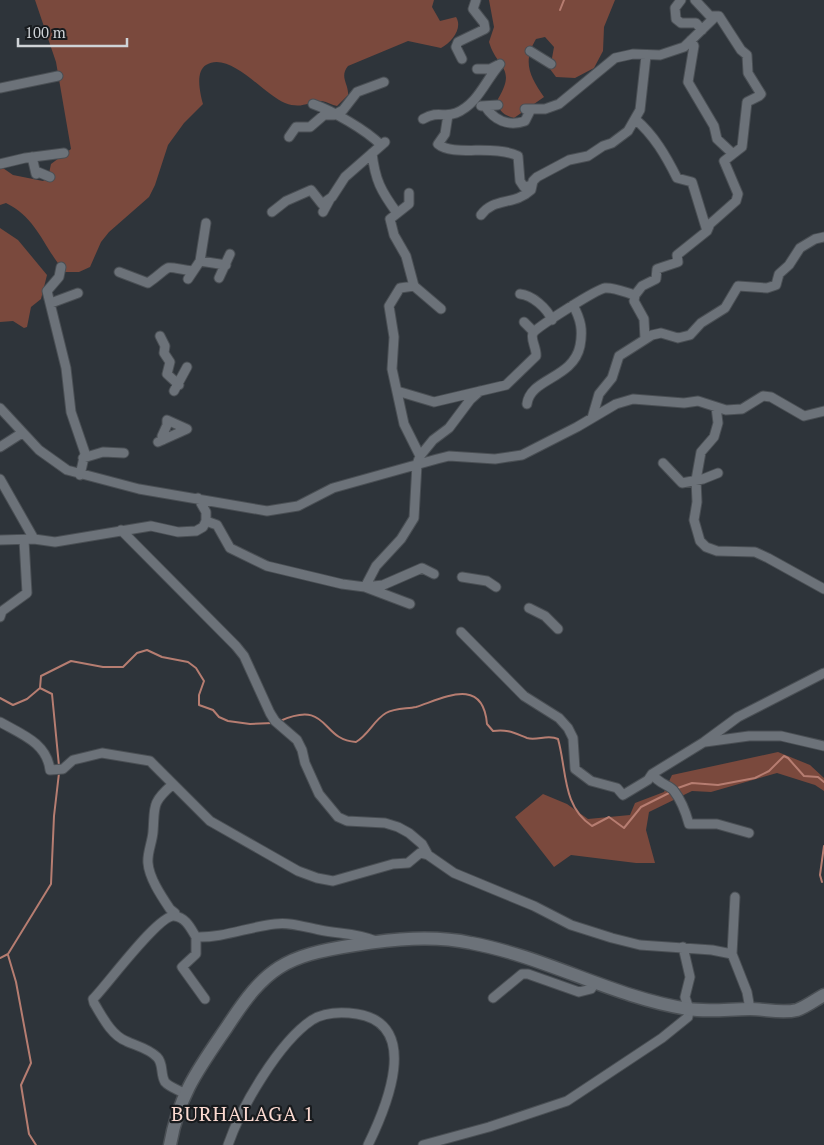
<svg xmlns="http://www.w3.org/2000/svg" width="824" height="1145" viewBox="0 0 824 1145" font-family="'PT Serif',serif">
	<rect width="100%" height="100%" fill="#2e343a"/>
	<!-- green -->
	<path fill="#7a493d" d="M35,0H434L432,7L440,21L456,17C463,28 452,42 441,48L408,41L348,66C339,77 349,84 348,95L337,106C332,105 327,102 322,101C310,100 303,110 285,103C265,96 230,50 206,65C195,72 200,93 203,104L184,123L168,145L155,185L149,197L109,232L101,242L90,267L79,272H65C43,247 38,219 6,203L0,205V166L13,175L43,181L48,178L51,164L71,149L56,62Z
		M489,0H615L604,27L603,51L594,68L575,78L556,77L550,69L554,47L545,37L536,39C522,63 530,76 544,97L514,118C503,115 498,111 498,99C517,67 497,69 489,42L494,27Z
		M0,228L18,240L47,275L41,299L31,307L27,327L24,328L13,321L0,322Z
		M778,752L810,765L824,778V791L815,785L777,773L711,792L692,791L649,812L646,830L655,863H636L571,855L554,867L515,817L543,794L567,804L588,819L630,815L635,803L664,792L672,775Z"/>
	<g fill="none" stroke-linecap="round" stroke-linejoin="round">
		<!-- stream -->
		<path stroke="#b67d71" stroke-width="2" d="M560,10L564,0
			M40,688L52,694L59,766
			M0,698L13,705L27,699L40,688L41,676L71,661L103,667H123L137,653L147,650L162,657L188,662L196,668L204,681L199,695V705L213,710L219,717L228,721L250,724L273,723
			M280,721C330,699 320,740 356,742C369,734 374,720 386,713C395,708 407,709 416,707C444,698 483,676 487,724L493,731C508,729 514,733 527,738C537,741 548,734 558,739C567,771 562,806 592,826L609,817L624,828L641,807L671,792
			M675,789L692,783L718,785L755,778L769,771L784,756L788,758L804,776L818,777L824,782
			M822,882L820,875L824,846
			M8,955L16,982L31,1063L21,1085L29,1134L36,1145
			M0,958L8,954L51,884L54,816L59,773"/>
		<defs>
			<path id="street" d="M681,0L675,8L676,19L681,23H696L702,30
				M691,40L694,46L688,82L714,126L717,139L732,153
				M530,51L551,64
				M462,59L456,47L458,42L485,29L484,23L473,9L476,0
				M477,69H490L498,65
				M0,88L58,76
				M313,104C333,111 366,130 381,145
				M481,106L498,105
				M485,106C494,120 508,127 525,121L531,109
				M525,109H545L559,104L615,58L633,54L660,55L684,47L715,17
				M448,115L445,134L438,144C453,157 494,144 518,156L520,181L524,187L532,185
				M423,119C439,110 443,118 456,113C478,104 485,81 500,64
				M635,119C654,135 666,156 677,178L692,182L707,231
				M289,137L296,127H310L324,115H334L343,110L357,92L384,82
				M372,153C375,180 381,191 397,213
				M32,157L36,174L38,172L50,177
				M0,164L25,158L64,153
				M409,193V204L390,219L394,235L406,256L414,286
				M272,212L286,201L311,190L322,204L332,197L345,177L385,142
				M323,212L330,199
				M481,215C494,197 514,206 531,190L533,181L537,177L569,160L588,156L603,146L612,143L628,131L640,110L646,56
				M200,261L206,223
				M61,267L59,277L47,291L66,368L71,412L85,453L80,475
				M119,272L148,283C175,264 159,266 193,271
				M219,278L230,254
				M188,279L200,261L226,265
				M520,294C532,295 547,308 552,320
				M51,303L78,293
				M524,322L534,332
				M160,336L165,346L164,353L170,362L167,374L179,385
				M645,339L644,319L634,301L635,295L642,286L656,279L657,269L678,262L677,255L707,231L710,224L736,201L738,194L724,161L742,147L747,102L759,96L761,94L748,73L747,55L741,50L719,16H710L695,0
				M174,391L187,367
				M397,391L434,402L506,385L536,356C537,349 530,339 533,333C537,327 597,289 605,288C614,287 627,293 635,295
				M527,404C530,378 573,379 580,346C583,330 581,320 573,305
				M716,407L718,423L714,437L701,452L696,480L697,502L694,520L700,541L706,547L717,551L755,552L768,558L824,589
				M0,408L39,450L67,470L139,489L267,511L298,506L333,488L437,459L449,456L495,459L522,455L577,427L616,404L633,399L684,403L698,401L726,410L742,409L763,396L771,397L804,416L824,411
				M592,418L599,394L612,378L619,356L652,335L661,333L678,338L690,335L701,323L725,308L738,286L767,288L776,285L779,274L789,265L800,248L815,239L824,237
				M158,442L187,429L167,420V425L162,436L163,440
				M0,447L22,433
				M420,456L404,424L392,369L394,337L389,306L400,288L414,286L441,309
				M83,458L103,452L124,453
				M663,463L682,483L703,479L718,473
				M0,479L34,539
				M206,521L217,525L230,548L267,566L342,584L365,587L410,604
				M121,530L236,646L244,656L270,713L275,721L297,740L302,750L305,763L319,794L338,817L347,821L385,823L398,827L409,833L422,844L428,855L454,873L534,906L571,925L612,938L640,945L712,950L732,954
				M0,540L34,539L55,542L151,526L178,532L196,531L203,527L206,521V512L198,498
				M462,577L487,581L496,587
				M365,587L376,566L401,539L414,518L417,464L420,456L433,440L449,428L470,400L480,391
				M365,587L383,585L422,568L434,574
				M529,608L545,616L558,629
				M0,617L2,611L27,593L24,540
				M461,632L524,696L559,718L568,728L573,738L575,769L591,781L617,788L623,795L648,780L652,774C660,785 670,785 674,791C681,800 686,813 689,824H717L749,833
				M0,722C21,734 47,743 50,770L63,769L73,760L102,753L150,761L210,821L298,871L317,878L333,881L393,864L408,863L420,853L428,855
				M705,742L749,736H781L824,746
				M652,774L704,742L738,717L824,673
				M172,785C151,803 155,807 153,832C152,843 147,853 148,863C149,878 162,897 170,909L175,913L174,916
				M735,897L732,954L747,992L750,1009
				M196,937V954L182,967L205,999
				M493,998L522,974H528L579,992L591,989L595,983
				M185,1094C179,1090 169,1087 165,1082C160,1074 164,1064 157,1057C148,1048 136,1046 126,1041C111,1035 102,1016 94,1003L93,999C108,984 158,915 174,916C186,917 191,929 196,937C223,938 248,927 275,924C291,922 304,927 320,930C340,934 357,933 376,941
				M228,1145C241,1107 279,1042 312,1020C325,1012 343,1012 357,1014C422,1024 386,1108 368,1145
				M423,1145L489,1127L567,1101L662,1038L688,1017L689,1009L685,997L690,977L683,947"/>
			<path id="secondary" d="M170,1145C179,1094 199,1068 227,1027C266,967 284,956 355,945C393,939 433,935 471,943C546,957 613,997 688,1009C708,1012 730,1009 750,1009C766,1009 781,1014 797,1010C806,1007 815,1000 824,995"/>
		</defs>
		<!-- street casing -->
		<use href="#street" stroke="#4a4f54" stroke-width="11"/>
		<!-- secondary casing -->
		<use href="#secondary" stroke="#4a4f54" stroke-width="15"/>
		<!-- street -->
		<use href="#street" stroke="#6c7279" stroke-width="9"/>
		<!-- secondary -->
		<use href="#secondary" stroke="#6c7279" stroke-width="12"/>
	</g>
	<g text-anchor="middle" stroke-width="4.5" stroke-linejoin="round" paint-order="stroke">
		<!-- quarter labels -->
		<g font-size="20" letter-spacing="1" fill="#fbd9d0" stroke="#181b1e">
			<text x="243" y="1121">BURHALAGA 1</text>
		</g>
	</g>
	<!-- scale -->
	<path d="M18 38v8h109v-8" fill="none" stroke="#cfd3d7" stroke-width="2.5"/>
	<text x="25" y="38" font-size="15" fill="#cfd3d7" stroke="#181b1e" stroke-width="4" paint-order="stroke">100 m</text>
</svg>
